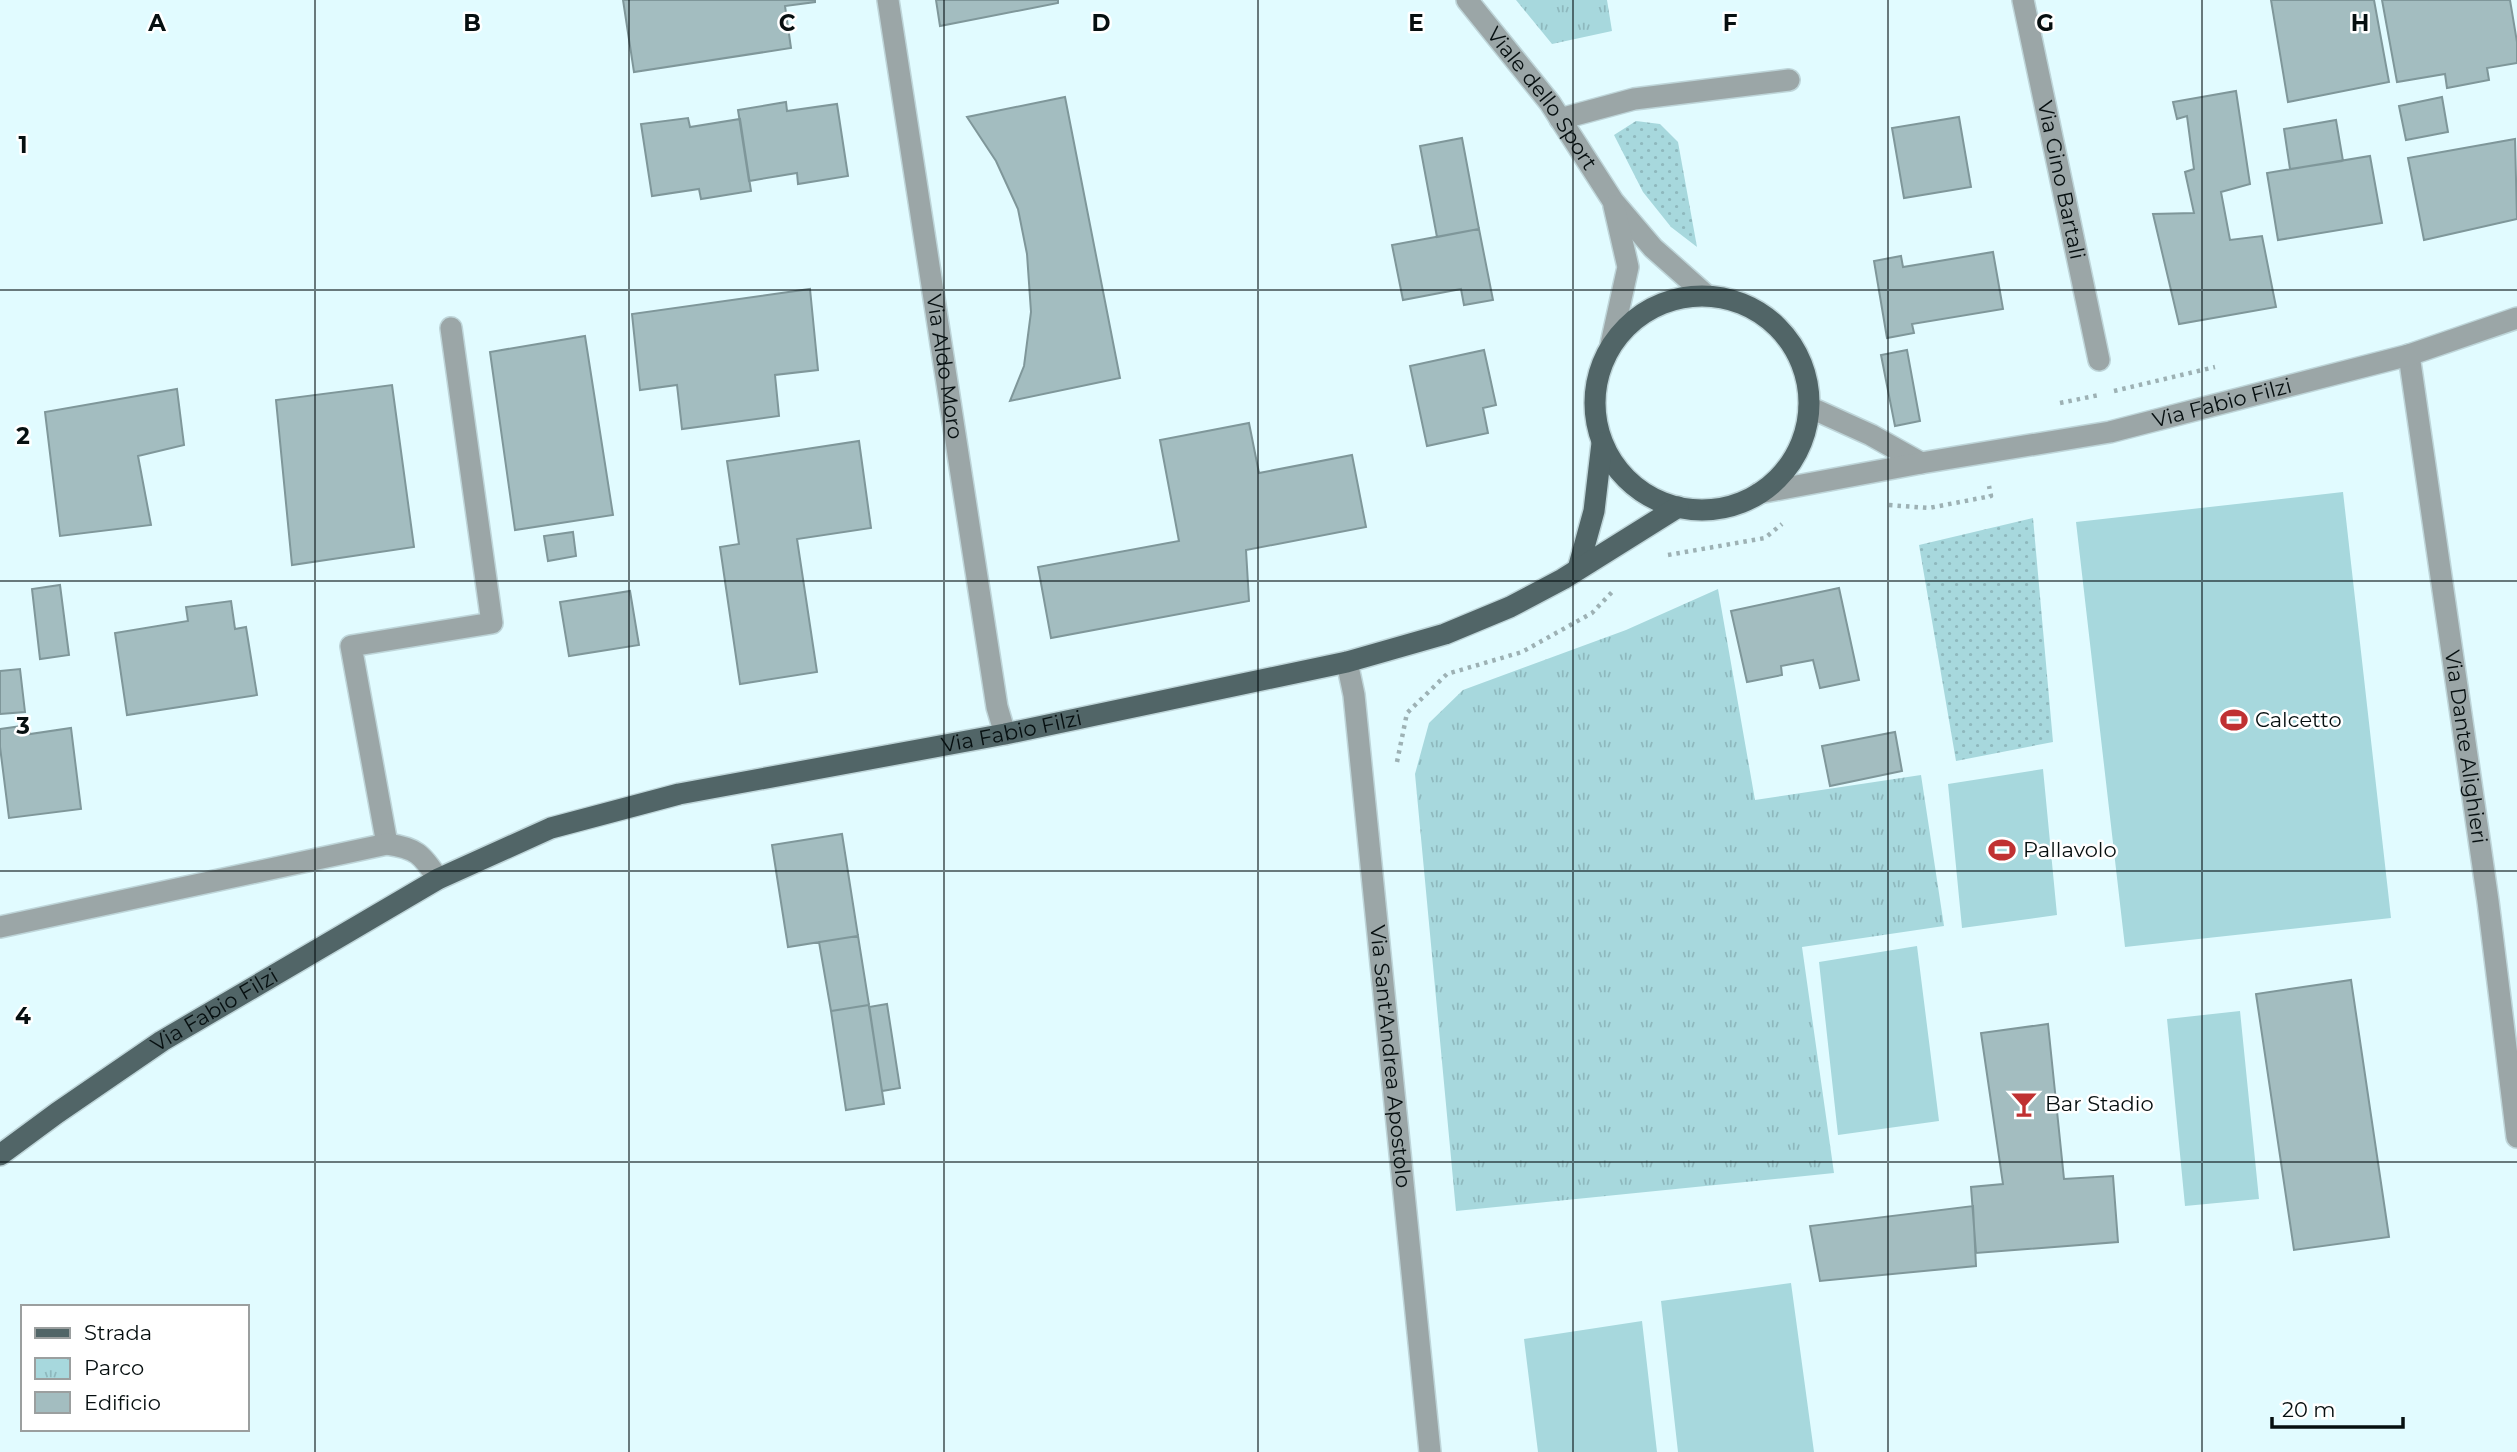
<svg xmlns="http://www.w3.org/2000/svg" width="2517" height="1452" viewBox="0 0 2517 1452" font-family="Montserrat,sans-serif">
	<defs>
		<pattern id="grass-dots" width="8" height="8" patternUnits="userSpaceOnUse" patternTransform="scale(1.75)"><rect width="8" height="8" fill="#a7d8dd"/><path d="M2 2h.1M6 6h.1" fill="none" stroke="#8eb8bd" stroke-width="1.8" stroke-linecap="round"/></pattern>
		<pattern id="park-tufts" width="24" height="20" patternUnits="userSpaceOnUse" patternTransform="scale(1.75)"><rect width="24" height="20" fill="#a7d8dd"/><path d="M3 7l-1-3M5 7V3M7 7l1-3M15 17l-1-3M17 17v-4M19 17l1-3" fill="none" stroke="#8eb8bd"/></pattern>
	</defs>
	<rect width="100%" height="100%" fill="#e1fbff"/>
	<!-- grass -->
	<path fill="url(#grass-dots)" d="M1636,121L1660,124L1678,142L1697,247L1671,227L1643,192L1614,135Z
		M2033,518L2053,742L1956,761L1919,545Z"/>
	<!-- park -->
	<path fill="url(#park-tufts)" d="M1516,0H1607L1612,31L1552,44Z
		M1718,589L1755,800L1921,775L1944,926L1802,947L1834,1173L1456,1211L1415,774L1429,723L1463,690L1626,630Z"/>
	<!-- pitch -->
	<path fill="#a7d8dd" d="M2343,492L2391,918L2125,947L2076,522Z
		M2043,769L2057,915L1962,928L1948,784Z
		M1917,946L1939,1121L1838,1135L1819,962Z
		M2240,1011L2259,1199L2185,1206L2167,1019Z
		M1791,1283L1814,1452H1678L1661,1301Z
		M1642,1321L1657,1452H1538L1524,1339Z"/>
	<!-- building -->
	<path fill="#a3bdc0" stroke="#7f979a" stroke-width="2" d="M623,0H815V2L785,6L791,48L634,72Z
		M936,0H1058V3L940,26Z
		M2271,0H2374L2389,82L2288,102Z
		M2382,0H2510L2517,42V63L2487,68L2489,80L2447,88L2445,74L2397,82Z
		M2236,91L2250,184L2221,192L2230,240L2262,236L2276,307L2179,324L2153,214L2194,213L2185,172L2194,169L2187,116L2177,119L2173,102Z
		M1065,97L1120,378L1010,401L1024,366L1031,312L1027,254L1018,209L996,161L967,117Z
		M2442,97L2448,132L2406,140L2399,106Z
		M786,102L787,111L837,104L848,176L798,184L797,173L749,181L738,110Z
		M1959,117L1971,187L1904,198L1892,128Z
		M688,118L690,127L740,119L751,191L701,199L699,189L652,196L641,124Z
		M2336,120L2343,161L2290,169L2284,129Z
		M1462,138L1479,229L1437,237L1420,146Z
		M2515,139L2517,219L2424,240L2408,158Z
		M2370,156L2382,223L2278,240L2267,173Z
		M1479,229L1493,300L1464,305L1461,289L1403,300L1392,245Z
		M1993,252L2003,309L1912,324L1914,333L1887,338L1874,261L1901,256L1903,267Z
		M810,289L818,370L775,375L779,416L682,429L677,385L640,390L632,314Z
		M585,336L613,515L515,530L490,352Z
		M1484,350L1496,405L1483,408L1488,433L1427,446L1410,366Z
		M1907,350L1920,421L1895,426L1881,355Z
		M392,385L414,547L292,565L276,400Z
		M177,389L184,445L138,456L151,525L60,536L45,412Z
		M1249,423L1259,473L1352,455L1366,527L1246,550L1249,601L1051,638L1038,567L1179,541L1160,440Z
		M859,441L871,528L797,539L817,672L740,684L720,547L739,544L727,461Z
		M573,532L576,556L548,561L544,536Z
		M60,585L69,655L40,659L32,589Z
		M1839,588L1859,680L1820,688L1813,660L1781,666L1782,675L1747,682L1731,611Z
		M630,591L639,645L569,656L560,602Z
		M231,601L235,629L246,627L257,695L127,715L115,633L188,621L186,607Z
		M20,669L25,712L0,714V671Z
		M29,725L30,734L71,728L81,809L9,818L0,747V729Z
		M1895,732L1902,771L1830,786L1822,746Z
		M842,834L858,936L788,947L772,845Z
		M858,936L869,1005L831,1011L819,942Z
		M2351,980L2389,1237L2294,1250L2256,994Z
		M887,1004L900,1088L882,1091L869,1007Z
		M869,1005L884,1104L846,1110L831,1011Z
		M2048,1024L2064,1179L2113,1176L2118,1242L1976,1253L1971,1187L2003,1184L1981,1033Z
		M1973,1206L1976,1266L1820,1281L1810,1226Z"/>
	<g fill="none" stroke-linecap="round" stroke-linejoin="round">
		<defs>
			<g id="minor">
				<path id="s1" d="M888,0L997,707L1005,734"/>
				<path id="s2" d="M1467,0L1550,103L1613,201L1653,248L1706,295"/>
				<path id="s3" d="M2023,0L2099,360"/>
				<path d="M1560,119L1634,99L1789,80"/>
				<path d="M1611,344L1628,267L1614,206"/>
				<path id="s4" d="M2409,355L2488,901L2517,1137"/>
				<path d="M1809,407L1871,435L1921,463"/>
				<path id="s5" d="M1759,493L1921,463L2110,432L2409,355L2517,318"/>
				<path id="s6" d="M1347,662L1354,695L1430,1452"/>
				<path d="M387,844L351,646L492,623L451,328"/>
				<path d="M0,927L387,844C416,848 422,854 438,879"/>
			</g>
			<g id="major">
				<circle cx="1702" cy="403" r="107"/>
				<path d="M1578,569L1594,511L1602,443"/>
				<path id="s7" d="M0,1155L57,1113L162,1041L438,879L551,828L679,794L1005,734L1347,662L1445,634L1510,607L1563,579L1678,507"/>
			</g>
		</defs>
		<!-- minor casing -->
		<use href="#minor" stroke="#bed5d9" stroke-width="24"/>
		<!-- major casing -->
		<use href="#major" stroke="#bed5d9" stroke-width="24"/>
		<!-- path -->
		<path stroke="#9db1b4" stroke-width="4.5" stroke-dasharray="3.5 5" stroke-linecap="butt" d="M2114,391L2215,367
			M2060,403L2099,395
			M1889,505L1929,508L1991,496L1989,486
			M1668,555L1765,538L1782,524
			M1397,762L1407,713L1447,674L1522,652L1592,613L1614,590"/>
		<!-- minor -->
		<use href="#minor" stroke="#9ba6a7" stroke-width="21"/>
		<!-- major -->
		<use href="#major" stroke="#516567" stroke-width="21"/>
	</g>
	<!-- grid -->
	<path fill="none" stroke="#060f10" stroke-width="2" stroke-opacity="0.55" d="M315,0V1452M629,0V1452M944,0V1452M1258,0V1452M1573,0V1452M1888,0V1452M2202,0V1452M0,290H2517M0,581H2517M0,871H2517M0,1162H2517"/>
	<!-- icons -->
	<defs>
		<symbol id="stadium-bare" viewBox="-9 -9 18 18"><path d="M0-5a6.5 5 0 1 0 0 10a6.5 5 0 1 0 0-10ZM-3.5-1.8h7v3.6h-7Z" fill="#c03132" stroke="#fff" stroke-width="2.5" paint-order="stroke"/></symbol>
		<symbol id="bar-bare" viewBox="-9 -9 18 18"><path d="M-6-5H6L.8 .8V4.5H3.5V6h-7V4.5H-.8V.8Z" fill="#c03132" stroke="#fff" stroke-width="2.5" paint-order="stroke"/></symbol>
	</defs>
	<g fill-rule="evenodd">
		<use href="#stadium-bare" x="2215" y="701" width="38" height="38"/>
		<use href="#stadium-bare" x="1983" y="831" width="38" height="38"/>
		<use href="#bar-bare" x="2005" y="1085" width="38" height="38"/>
	</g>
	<g text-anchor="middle" stroke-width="5" stroke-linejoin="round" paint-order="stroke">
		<!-- street labels -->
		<g font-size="21" fill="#060f10" stroke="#fff">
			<text dy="7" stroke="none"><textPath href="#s2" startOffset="124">Viale dello Sport</textPath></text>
			<text dy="7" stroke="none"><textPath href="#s3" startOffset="184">Via Gino Bartali</textPath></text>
			<text dy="7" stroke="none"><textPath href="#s1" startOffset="371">Via Aldo Moro</textPath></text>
			<text dy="7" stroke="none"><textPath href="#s5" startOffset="472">Via Fabio Filzi</textPath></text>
			<text dy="7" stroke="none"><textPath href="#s7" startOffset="1113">Via Fabio Filzi</textPath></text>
			<text dy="7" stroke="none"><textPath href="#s4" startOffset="396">Via Dante Alighieri</textPath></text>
			<text dy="7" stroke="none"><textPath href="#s7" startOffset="259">Via Fabio Filzi</textPath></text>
			<text dy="7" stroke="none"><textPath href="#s6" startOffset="397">Via Sant'Andrea Apostolo</textPath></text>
		</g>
		<!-- poi labels -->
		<g font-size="21" fill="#060f10" stroke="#fff" text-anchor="start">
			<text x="2255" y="727">Calcetto</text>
			<text x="2023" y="857">Pallavolo</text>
			<text x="2045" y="1111">Bar Stadio</text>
		</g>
	</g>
	<g font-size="23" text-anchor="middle" font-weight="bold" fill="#060f10" stroke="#fff" stroke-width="5" stroke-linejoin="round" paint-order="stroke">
		<text x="157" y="31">A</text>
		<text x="472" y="31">B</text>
		<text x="787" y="31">C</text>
		<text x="1101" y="31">D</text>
		<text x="1416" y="31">E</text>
		<text x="1730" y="31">F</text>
		<text x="2045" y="31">G</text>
		<text x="2360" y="31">H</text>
		<text x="23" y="153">1</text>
		<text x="23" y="444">2</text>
		<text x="23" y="734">3</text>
		<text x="23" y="1024">4</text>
	</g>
	<!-- legend -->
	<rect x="21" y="1305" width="228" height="126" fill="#ffffff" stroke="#9b9f9f" stroke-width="2"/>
	<rect x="35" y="1328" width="35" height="10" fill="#516567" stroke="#9b9f9f" stroke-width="2"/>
	<text x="84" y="1340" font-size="21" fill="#060f10">Strada</text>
	<rect x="35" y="1358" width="35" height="21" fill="url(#park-tufts)" stroke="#9b9f9f" stroke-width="2"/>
	<text x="84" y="1375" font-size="21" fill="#060f10">Parco</text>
	<rect x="35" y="1392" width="35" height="21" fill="#a3bdc0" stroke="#9b9f9f" stroke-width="2"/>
	<text x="84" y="1410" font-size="21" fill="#060f10">Edificio</text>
	<!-- scale -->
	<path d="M2272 1417v10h131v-10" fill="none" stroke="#060f10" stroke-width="3.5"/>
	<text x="2282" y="1417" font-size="21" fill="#060f10" stroke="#ffffff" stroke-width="5" paint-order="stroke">20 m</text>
</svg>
